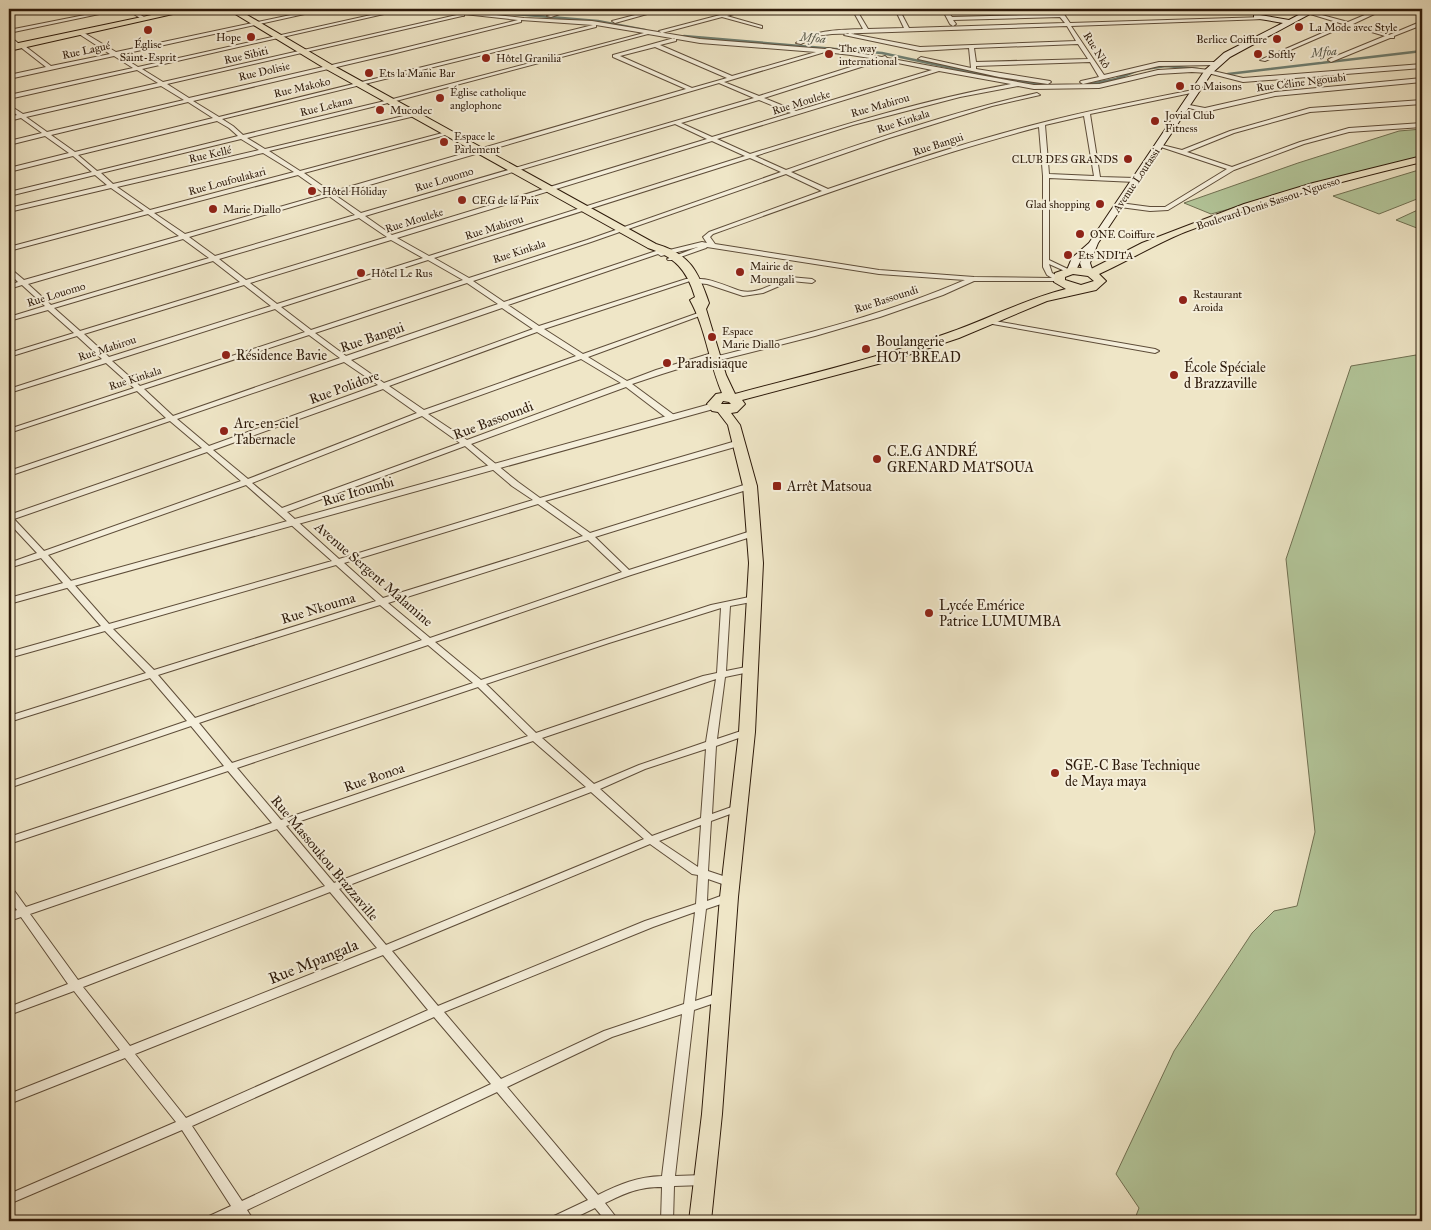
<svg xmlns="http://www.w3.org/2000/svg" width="1431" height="1230" viewBox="0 0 1431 1230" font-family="'IM FELL Great Primer',serif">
	<rect width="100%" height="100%" fill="#efe6c7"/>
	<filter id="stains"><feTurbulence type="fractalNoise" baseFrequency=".004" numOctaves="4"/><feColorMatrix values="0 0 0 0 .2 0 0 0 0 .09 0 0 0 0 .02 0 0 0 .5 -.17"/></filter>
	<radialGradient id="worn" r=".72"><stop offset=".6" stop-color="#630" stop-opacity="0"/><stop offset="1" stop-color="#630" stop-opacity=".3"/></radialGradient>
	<!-- green -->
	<path fill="#b3c69a" stroke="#707052" d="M1422,129V157L1211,214L1184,203L1298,163L1399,131Z
		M1422,169V197L1379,214L1333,196Z
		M1422,208V230L1396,220Z
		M1422,354V1221H1134L1139,1208L1116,1174L1174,1051L1252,933L1274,911L1297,906L1315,832L1286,559L1351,366Z"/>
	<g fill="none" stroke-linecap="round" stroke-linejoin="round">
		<!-- stream -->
		<path stroke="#6e7e71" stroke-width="2.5" d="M454,9L598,21L645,30
			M684,36L882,53L1003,79L1048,85
			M1145,69L1166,66L1198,69
			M1228,74L1422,51
			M1085,85L1116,79L1136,71"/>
		<defs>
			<path id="minor" d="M115,9H123L9,33V30Z
				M126,9H131L144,17L140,18Z
				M319,9H327L119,55L138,67L398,9H406L142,69L163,82L461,14L431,10L429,9H442L524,18L592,21L700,39L825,49L828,48L882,57L885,56L887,58L1034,85L1099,84L1158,70L1192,68L1209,70L1243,78L1422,64V68L1243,82L1208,73L1192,72L1158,74L1099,88L1034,89L1018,86L960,97L853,125L755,156L786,170C869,141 951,112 1037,93L1040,95L992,106L886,139L791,172L828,189C898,165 969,141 1041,123C1091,110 1142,100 1193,90L1196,92L1090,114L1100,177L1135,178L1138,180L1135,182L1049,178V260L1072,271L1069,273L1067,272L1049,264L1052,273L1060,277L1062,280L1061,281H974L943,295L880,317L815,336L716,361H713V358L662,374L632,384L674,415L675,417L674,419H668L626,387L471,444L518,482L540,498L736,441H739L743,443L742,445L545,501L590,533L747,484H750L754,486L753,488L595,537L629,570L751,531H757L758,533L757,535L631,575L435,642L481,680L711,605L754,596L758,599L757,601L730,606L726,671L751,666L756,669L754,671L725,677L717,739L747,729L752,732L750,734L716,746L712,814L740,804L744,805L745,807L744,809L711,821L708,871L735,880L736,883L735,886L731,887L708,879L707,901L729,893L733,894L734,897L733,900L706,909L695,1001L722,992L726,993L728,996L726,999L694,1010L675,1176L704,1175L708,1176L710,1180L708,1184L704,1185L674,1186L673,1221H661L662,1187C638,1187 626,1193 605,1203L619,1221H606L595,1208L568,1221H550L552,1217L588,1200L497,1092L247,1210L254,1221H241L237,1215L223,1221H205L207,1217L231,1206L182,1130L9,1204V1194L176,1122L125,1058L9,1104V1094L120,1050L74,991L9,1015V1007L68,984L21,917L9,921V913L17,910L9,900V888L13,889L26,907L272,823L228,771L9,844V837L224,766L191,726L9,788V782L187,721L150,678L9,722V716L146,673L105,631L9,658V652L101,626L41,558L9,568V563L37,553L9,523V515L202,448L170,421L9,476V471L166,418L137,391L9,433V429L134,388L106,363L9,393V389L102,359L77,336L9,357V353L74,333L48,310L9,321V317L45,306L22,285L9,289V285L18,282L9,273V268L11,269L24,280L179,236L148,214L9,251V247L144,211L111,188L9,212V208L107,185L95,175L9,196V192L92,172L73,156L9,172V168L69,153L45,136L9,145V141L42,133L21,118L9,121V117L17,115L9,109V105L23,114L158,83L137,70L9,99V95L133,68L114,56L9,79V75L46,67L19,46V44L21,43L51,66L110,54L79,34V32L81,31L116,52ZM464,14L518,20L392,51L189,98L167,84L462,16H464ZM521,20L593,25L219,117L193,101L392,54L521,22ZM596,25L644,33L389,100L243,135L233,126L222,119L596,27ZM648,34L700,43L816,52L732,76L660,45L676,41V39L674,38L613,55V57L686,89L331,192L304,173L453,133L450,131L300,171L269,151L419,115L416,113L265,149L247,138L392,102ZM655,47L727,78L692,88L620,56ZM825,52L851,55L876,59L759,96L724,82ZM883,60L932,70L796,111L764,98ZM939,71L1011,84C922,100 836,127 750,154L717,139ZM719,83L754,98L361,213L335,195ZM161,86L184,100L47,132L26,117ZM759,100L791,113L712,137L681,123ZM188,102L213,118L75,152L51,135ZM1084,116L1094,176L1049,174L1045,125ZM217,121L229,128L238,136L97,171L78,155ZM675,124L707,139L392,235L365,216ZM1039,127L1043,176V267L1047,275L1052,278L974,277L879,270L715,244L710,237L713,234C821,195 929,156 1039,127ZM241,139L259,150L113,184L101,173ZM712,141L745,156L429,256L397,238ZM263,153L294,172L150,210L117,187ZM750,158L781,172L587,240L469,278L434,258ZM786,174L822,191L709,232L703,237L707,243L702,242L661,252L660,251H656L504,302L473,281L591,242ZM298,175L325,194L185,234L154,213ZM329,196L355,215L215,256L189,237ZM359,218L387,237L246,280L219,259ZM183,239L209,258L51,305L28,284ZM391,240L423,258L277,304L250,283ZM698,247L667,259L668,260H672L706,248L707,247L879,274L965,280C885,315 801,335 718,356V353H712L656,370L627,381L588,357L705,314V312H701L583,354L544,329L690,281V279H686L539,326L508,305L658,254L661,256ZM428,260L463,280L311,330L281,307ZM213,261L240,282L80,331L54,308ZM467,283L498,304L346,356L315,333ZM244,285L271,306L109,357L84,334ZM502,308L533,329L384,383L351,360ZM275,309L305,332L140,386L112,361ZM537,332L576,356L424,410L389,386ZM309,335L340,358L173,416L144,389ZM581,359L621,383L467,440L428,414ZM344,362L378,385L209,446L177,419ZM383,389L417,413L248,479L213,450ZM422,416L460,443L282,508L252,483ZM465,446L512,486L533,500L339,559L287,512ZM207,452L241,481L44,551L14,519ZM246,485L332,561L109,624L48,555ZM538,504L583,536L383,598L344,563ZM588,540L622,572L430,638L388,603ZM336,565L376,601L154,670L113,629ZM380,605L422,640L195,718L158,675ZM721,608L717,673L703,676L536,733L486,684L609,643ZM428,645L473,683L232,763L199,723ZM716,679L706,742L639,765L594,784L542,738ZM478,687L528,736L281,820L237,768ZM533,741L586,787L334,883L286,826ZM706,749L701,818L652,836L600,789L645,769ZM591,792L644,839L386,945L339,889ZM701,825L698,867L659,841ZM277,829L325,886L78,980L30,914ZM650,844L692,874L698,875L696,904L645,921L438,1006L392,951ZM330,892L377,948L130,1046L83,987ZM695,912L684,1004L604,1031L501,1079L444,1012L653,927ZM383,955L428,1010L186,1118L135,1054ZM682,1014L662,1176C637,1177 620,1184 598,1195L507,1087L612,1037ZM434,1017L491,1084L242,1201L192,1126Z
				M568,9H574L551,17L547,16Z
				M658,9H665L615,23L612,21Z
				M743,9H750L727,16L762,26V28L722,17L662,33L659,31Z
				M814,9H820L826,12L822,13Z
				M852,9H856L868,29L904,28L895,9H899L909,28L1065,23L1060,17L953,20L956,24L953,26L950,24L942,9H946L952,17L1059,14L1056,9H1073L1071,10H1061L1070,23L1265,17L1267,18L1265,19L1071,26L1104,75L1159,62H1218V64L1216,65L1159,66L1083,84L1080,82L1081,81L1099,77L1090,62L976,66V69L1050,81L1051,82L1048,84L999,77L918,59L921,57L971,68L969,48L920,51L844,35L847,33L920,47L1076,41L1067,26L832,34L816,36L801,44L796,43C816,29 840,30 863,29ZM1078,44L1088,59L976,62L974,48Z
				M1379,9H1385L1353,24L1389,35L1420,22H1422V25L1394,36V38H1390L1331,62L1328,60L1329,59L1385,36L1348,25L1265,61L1260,60L1343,24L1307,13V11L1348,22Z
				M9,36L18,43V45H14L9,40Z
				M1422,78V82L1275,96L1205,112L1181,106L1184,104L1205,108L1275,92Z
				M1422,100V104L1310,112L1234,133L1187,152L1232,167L1300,142L1349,128L1422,123V127L1349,132L1304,144L1234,170L1168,210L1150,211L1120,207L1117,205L1120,203L1150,207H1165L1227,169L1158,146V144L1182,150L1230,131L1310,108Z
				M790,277L812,279L815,281L812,283L791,281L763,293L743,296L707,284L696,283L693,281C704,274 729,288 741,291C758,295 775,282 790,277Z
				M989,320L1155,349L1159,351L1155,353L987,323V321Z"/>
			<path id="tertiary" d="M714,403L719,406L717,408L9,604V598Z"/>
			<path id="secondary" d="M1310,9H1319L1230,57L1211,74L1098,243L1090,263L1093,272L1091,274L1088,275L1083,272L1080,263L1082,258L1075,272H1069L1067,270L1072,258L1089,243L1205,70L1224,53L1283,23L1254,18V14L1289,20Z"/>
			<path id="primary" d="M180,9H195L9,51V45Z
				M227,9H237L332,65L656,244C690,254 698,271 709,303L706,309L726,375L735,394C806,375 878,358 948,333C988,319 1025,299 1066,289L1054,282L1055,273L1072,267L1091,269L1142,243L1244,204L1313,183L1422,156V162C1342,181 1262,202 1185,232C1155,244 1128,261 1099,274L1106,281L1096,290L1047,301L959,338L893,360L742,400L745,404L737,412L731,413L740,425L757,486L763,563L755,732L738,897L722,1114L711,1221H689L702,1114L720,897L739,732L749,563L743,486L728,425L718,412L712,411L707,404L716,394L722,393C709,363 706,329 690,300L695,297C687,270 675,257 648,248L326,69ZM1073,274L1088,276L1094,281L1081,285L1065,280V277ZM723,401L729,402L731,404H721Z"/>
		</defs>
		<!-- minor casing -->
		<use href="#minor" stroke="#5e4d39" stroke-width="2"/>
		<!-- tertiary casing -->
		<use href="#tertiary" stroke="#5e4d39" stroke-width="2"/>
		<!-- secondary casing -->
		<use href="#secondary" stroke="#2d1a0a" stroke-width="2"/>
		<!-- primary casing -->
		<use href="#primary" stroke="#2d1a0a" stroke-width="2"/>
		<!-- minor -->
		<use href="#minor" fill="#f5efdb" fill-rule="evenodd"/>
		<!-- tertiary -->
		<use href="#tertiary" fill="#f5efdb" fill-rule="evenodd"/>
		<!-- secondary -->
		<use href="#secondary" fill="#f5efdb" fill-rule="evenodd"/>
		<!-- primary -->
		<use href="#primary" fill="#efe6c7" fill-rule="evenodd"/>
	</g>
	<!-- markers -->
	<g fill="#8f2418" stroke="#f5efdb" stroke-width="2">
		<circle cx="1299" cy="27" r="5"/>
		<circle cx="148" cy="30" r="5"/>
		<circle cx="251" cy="37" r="5"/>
		<circle cx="1277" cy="39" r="5"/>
		<circle cx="829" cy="54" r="5"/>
		<circle cx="1258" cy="54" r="5"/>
		<circle cx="486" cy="58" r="5"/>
		<circle cx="369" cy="73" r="5"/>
		<circle cx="1180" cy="86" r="5"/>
		<circle cx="440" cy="98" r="5"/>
		<circle cx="380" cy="110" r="5"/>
		<circle cx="1155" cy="121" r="5"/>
		<circle cx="444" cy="142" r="5"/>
		<circle cx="1128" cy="159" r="5"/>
		<circle cx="312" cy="191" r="5"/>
		<circle cx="462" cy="200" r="5"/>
		<circle cx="1100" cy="204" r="5"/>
		<circle cx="213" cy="209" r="5"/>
		<circle cx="1080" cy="234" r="5"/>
		<circle cx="1068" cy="255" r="5"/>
		<circle cx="740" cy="272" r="5"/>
		<circle cx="361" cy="273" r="5"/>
		<circle cx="1183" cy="300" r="5"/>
		<circle cx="712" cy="337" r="5"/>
		<circle cx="866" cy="349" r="5"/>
		<circle cx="226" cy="355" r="5"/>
		<circle cx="667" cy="363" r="5"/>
		<circle cx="1174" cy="375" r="5"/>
		<circle cx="224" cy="431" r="5"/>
		<circle cx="877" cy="459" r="5"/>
		<rect x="772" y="481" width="10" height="10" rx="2.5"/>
		<circle cx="929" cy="613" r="5"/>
		<circle cx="1055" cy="773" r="5"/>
	</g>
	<g text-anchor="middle" stroke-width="4" stroke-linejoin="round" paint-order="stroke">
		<!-- far-poi labels -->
		<g font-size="11" fill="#2d1a0a" stroke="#f5efdb" text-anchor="start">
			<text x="1309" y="31">La Mode avec Style</text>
			<text x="241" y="41" text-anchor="end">Hope</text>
			<text x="1267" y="43" text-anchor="end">Berlice Coiffure</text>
			<text x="148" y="48" text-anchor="middle">Église<tspan x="148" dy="13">Saint-Esprit</tspan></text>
			<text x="839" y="52">The way<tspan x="839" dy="13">international</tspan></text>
			<text x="1268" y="58">Softly</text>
			<text x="496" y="62">Hôtel Granilia</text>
			<text x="379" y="77">Ets la Manie Bar</text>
			<text x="1190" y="90">10 Maisons</text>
			<text x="450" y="96">Église catholique<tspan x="450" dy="13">anglophone</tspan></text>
			<text x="390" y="114">Mucodec</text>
			<text x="1165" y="119">Jovial Club<tspan x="1165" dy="13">Fitness</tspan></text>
			<text x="454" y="140">Espace le<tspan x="454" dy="13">Parlement</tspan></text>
			<text x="1118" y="163" text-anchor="end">CLUB DES GRANDS</text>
			<text x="322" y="195">Hôtel Holiday</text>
			<text x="472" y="204">CEG de la Paix</text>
			<text x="1090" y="208" text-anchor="end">Glad shopping</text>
			<text x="223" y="213">Marie Diallo</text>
			<text x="1090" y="238">ONE Coiffure</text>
			<text x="1078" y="259">Ets NDITA</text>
			<text x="750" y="270">Mairie de<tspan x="750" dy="13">Moungali</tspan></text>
			<text x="371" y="277">Hôtel Le Rus</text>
			<text x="1193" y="298">Restaurant<tspan x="1193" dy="13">Aroida</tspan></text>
			<text x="722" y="335">Espace<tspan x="722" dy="13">Marie Diallo</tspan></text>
		</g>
		<!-- far-street labels -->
		<g font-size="11" fill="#2d1a0a" stroke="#f5efdb">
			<text transform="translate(86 50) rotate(-12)" y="4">Rue Lagué</text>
			<text transform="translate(1097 50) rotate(58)" y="4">Rue Nkô</text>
			<text transform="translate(246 55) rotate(-13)" y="4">Rue Sibiti</text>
			<text transform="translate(264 71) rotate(-13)" y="4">Rue Dolisie</text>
			<text transform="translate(1301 82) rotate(-7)" y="4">Rue Céline Ngouabi</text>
			<text transform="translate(302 87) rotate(-13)" y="4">Rue Makoko</text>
			<text transform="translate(801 102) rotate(-17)" y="4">Rue Mouleke</text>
			<text transform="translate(880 105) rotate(-16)" y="4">Rue Mabirou</text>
			<text transform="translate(326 106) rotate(-14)" y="4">Rue Lekana</text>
			<text transform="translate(903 121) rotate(-18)" y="4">Rue Kinkala</text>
			<text transform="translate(938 144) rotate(-18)" y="4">Rue Bangui</text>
			<text transform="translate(210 154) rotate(-13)" y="4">Rue Kellé</text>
			<text transform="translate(444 179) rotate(-17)" y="4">Rue Louomo</text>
			<text transform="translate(1136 180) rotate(-56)" y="4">Avenue Loutassi</text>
			<text transform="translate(227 181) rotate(-15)" y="4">Rue Loufoulakari</text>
			<text transform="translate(1268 203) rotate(-18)" y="4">Boulevard Denis Sassou-Nguesso</text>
			<text transform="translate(414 220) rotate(-17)" y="4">Rue Mouleke</text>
			<text transform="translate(494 227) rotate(-17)" y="4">Rue Mabirou</text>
			<text transform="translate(519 251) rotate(-18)" y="4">Rue Kinkala</text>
			<text transform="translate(56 294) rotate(-17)" y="4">Rue Louomo</text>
			<text transform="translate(886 299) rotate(-18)" y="4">Rue Bassoundi</text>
			<text transform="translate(107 348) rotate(-18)" y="4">Rue Mabirou</text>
			<text transform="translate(135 378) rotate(-18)" y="4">Rue Kinkala</text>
		</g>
		<!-- far-water labels -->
		<g font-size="12" font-style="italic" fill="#535446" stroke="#f5efdb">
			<text transform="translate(813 38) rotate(5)" y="4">Mfoa</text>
			<text transform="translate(1324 52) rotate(-6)" y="4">Mfoa</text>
		</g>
		<!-- street labels -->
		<g font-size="14" fill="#2d1a0a" stroke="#f5efdb">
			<text transform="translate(372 337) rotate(-19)" y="5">Rue Bangui</text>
			<text transform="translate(344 387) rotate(-20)" y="5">Rue Polidore</text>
			<text transform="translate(493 420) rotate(-21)" y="5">Rue Bassoundi</text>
			<text transform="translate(358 491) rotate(-16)" y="5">Rue Itoumbi</text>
			<text transform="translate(374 574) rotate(41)" y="5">Avenue Sergent Malamine</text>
			<text transform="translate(318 608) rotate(-17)" y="5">Rue Nkouma</text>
			<text transform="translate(374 777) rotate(-19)" y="5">Rue Bonoa</text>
			<text transform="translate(325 858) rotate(50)" y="5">Rue Massoukou Brazzaville</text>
		</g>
		<!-- poi labels -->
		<g font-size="14" fill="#2d1a0a" stroke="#f5efdb" text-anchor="start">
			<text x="876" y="346">Boulangerie<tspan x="876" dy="16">HOT BREAD</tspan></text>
			<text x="236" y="360">Résidence Bavie</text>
			<text x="677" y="368">Paradisiaque</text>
			<text x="1184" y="372">École Spéciale<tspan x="1184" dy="16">d Brazzaville</tspan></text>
			<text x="234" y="428">Arc-en-ciel<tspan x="234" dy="16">Tabernacle</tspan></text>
			<text x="887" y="456">C.E.G ANDRÉ<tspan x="887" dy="16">GRENARD MATSOUA</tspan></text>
			<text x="787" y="491">Arrêt Matsoua</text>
			<text x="939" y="610">Lycée Emérice<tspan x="939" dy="16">Patrice LUMUMBA</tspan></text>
			<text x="1065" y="770">SGE-C Base Technique<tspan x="1065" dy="16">de Maya maya</tspan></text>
		</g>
		<!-- near-street labels -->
		<g font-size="16" fill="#2d1a0a" stroke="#f5efdb">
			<text transform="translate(313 961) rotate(-22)" y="6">Rue Mpangala</text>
		</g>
	</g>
	<!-- margin -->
	<rect width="1431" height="1230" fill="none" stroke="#efe6c7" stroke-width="30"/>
	<rect x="10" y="10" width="1411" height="1210" fill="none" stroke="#2d1a0a" stroke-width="2.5"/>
	<rect x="15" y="15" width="1401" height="1200" fill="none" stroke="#2d1a0a"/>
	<rect width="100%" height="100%" filter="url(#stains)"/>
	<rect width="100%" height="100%" fill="url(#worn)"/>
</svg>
